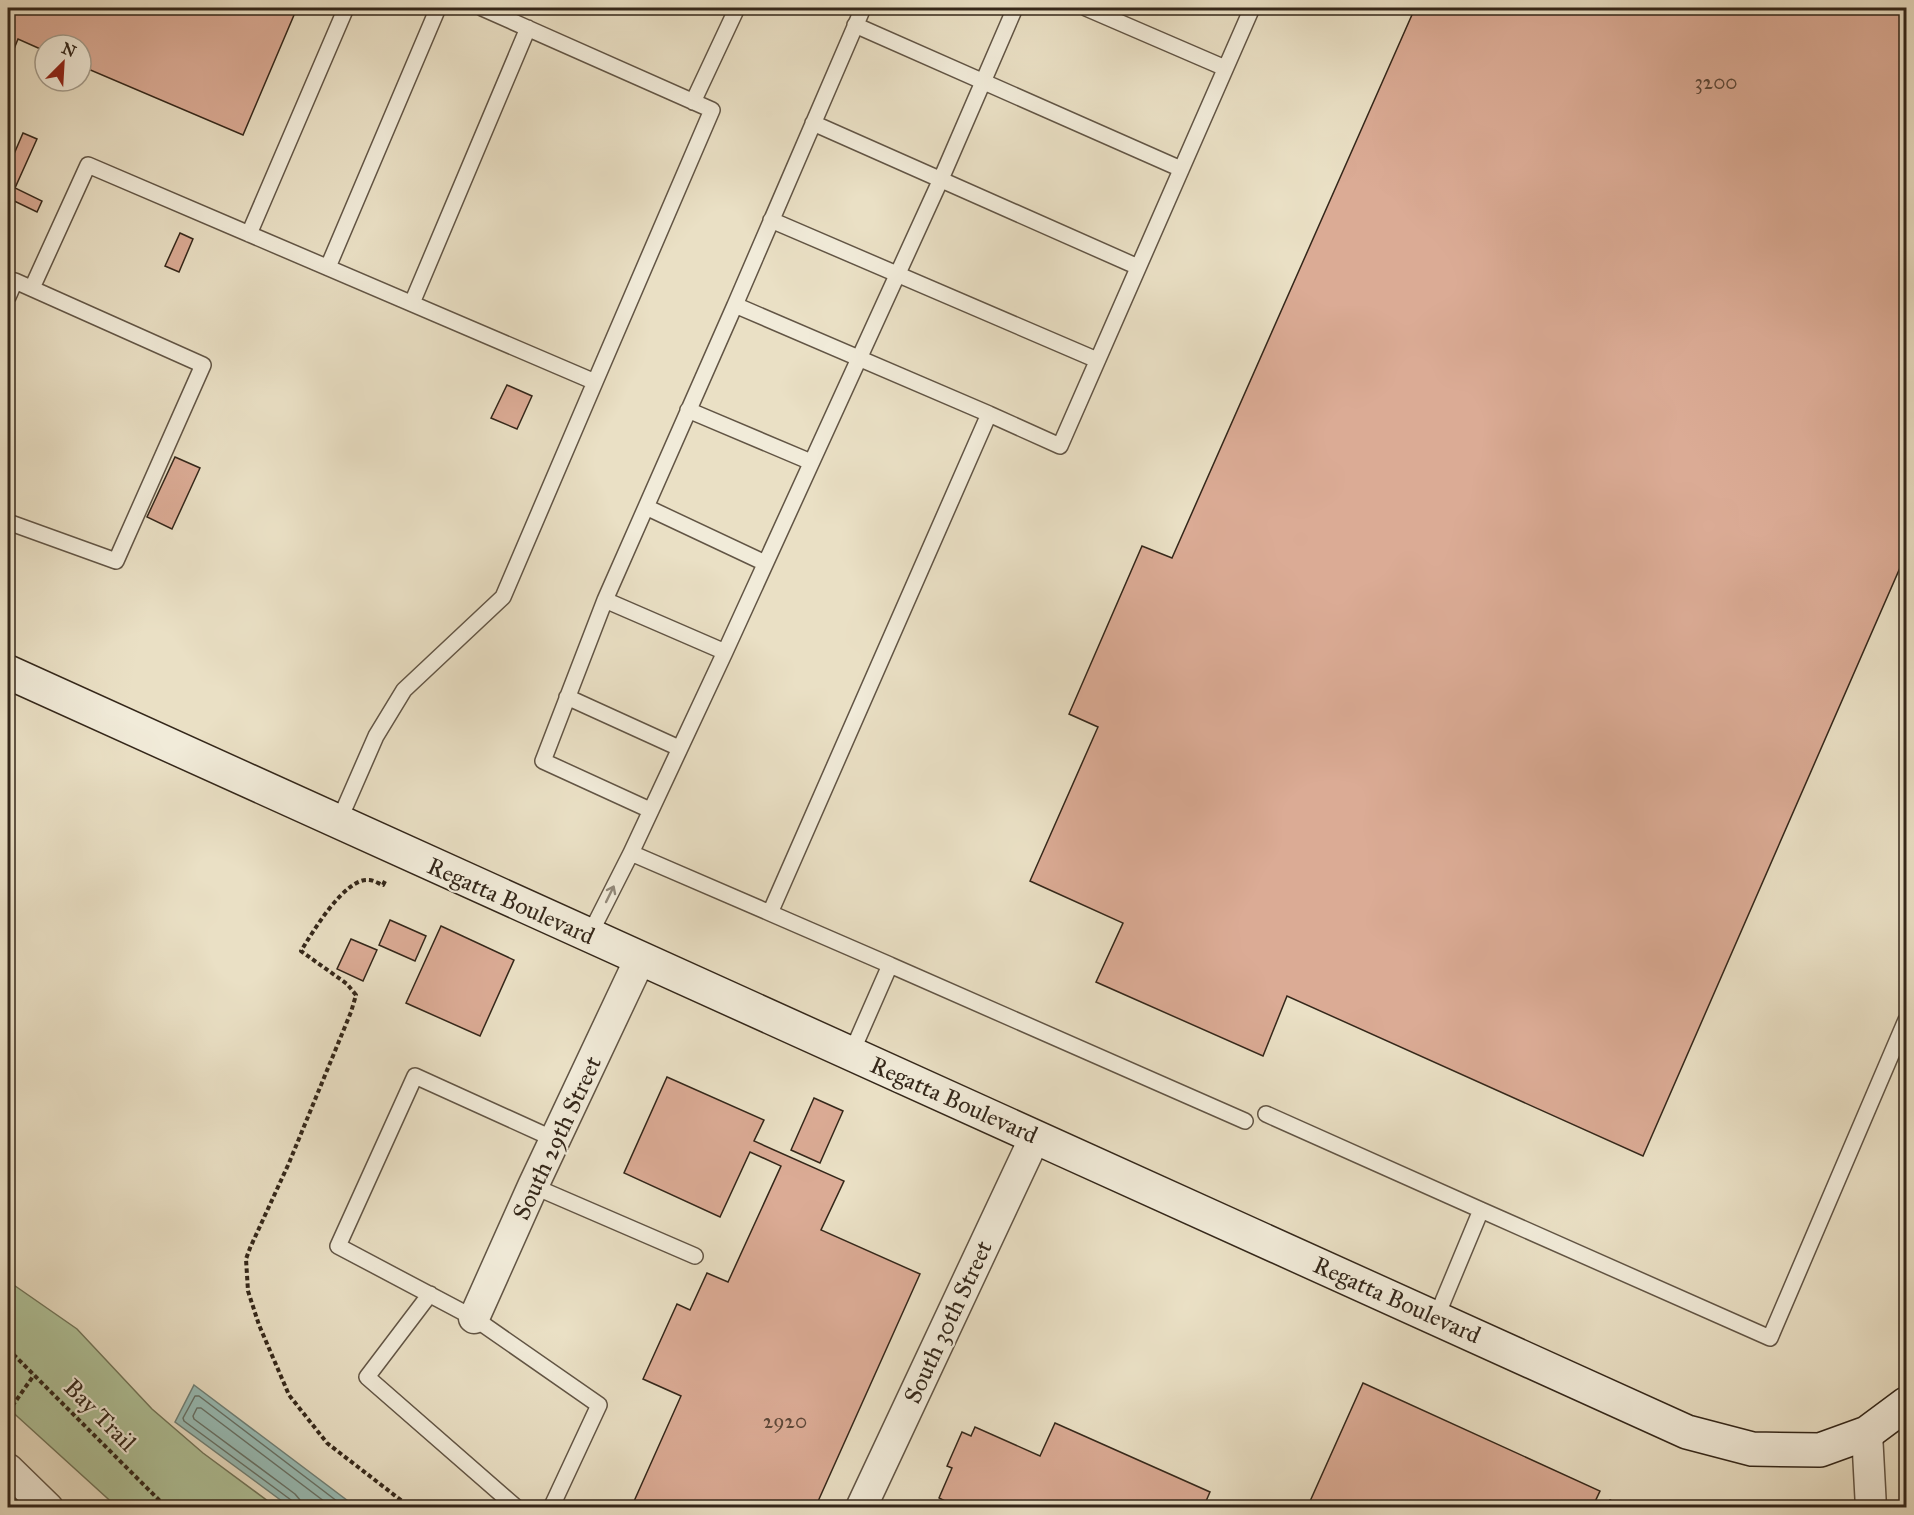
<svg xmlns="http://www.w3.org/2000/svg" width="1914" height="1515" viewBox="0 0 1914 1515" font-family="'IM FELL Great Primer',serif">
	<rect width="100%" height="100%" fill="#eae0c5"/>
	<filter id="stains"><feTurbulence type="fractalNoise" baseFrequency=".00333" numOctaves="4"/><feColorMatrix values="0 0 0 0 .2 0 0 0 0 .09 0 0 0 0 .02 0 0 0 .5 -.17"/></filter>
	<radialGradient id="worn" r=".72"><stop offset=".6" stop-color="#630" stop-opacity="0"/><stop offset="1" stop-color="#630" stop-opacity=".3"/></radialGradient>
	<!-- green -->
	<path fill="#b0c39a" stroke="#72755a" stroke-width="1.5" d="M8,1281L77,1329L152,1409L203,1453L276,1507H117L8,1408Z"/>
	<!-- water -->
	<path fill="#98bdb7" stroke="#708178" stroke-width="1.5" d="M194,1385L356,1507H290L175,1422Z"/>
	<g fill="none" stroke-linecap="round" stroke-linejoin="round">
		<!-- shore -->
		<path stroke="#667268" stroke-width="1.5" d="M293,1508L291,1500L184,1421L183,1418L195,1396H199L346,1508
			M301,1508L300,1500L295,1494L194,1419L193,1416L197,1408H201L333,1508"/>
	</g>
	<!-- building -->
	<path fill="#dbab95" stroke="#34271a" stroke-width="1.5" d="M14,8H297L243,135L81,66V45H45V51L18,39L8,64V23Z
		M1415,8H1906V554L1643,1156L1287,996L1263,1056L1096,982L1123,923L1030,881L1098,727L1069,714L1142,546L1172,558Z
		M23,133L37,139L15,188L42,201L37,212L8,198V168Z
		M180,233L193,239L179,272L165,266Z
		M507,385L532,396L517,429L491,418Z
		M175,457L200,468L172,529L147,517Z
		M390,920L426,936L415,961L379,945Z
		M441,926L514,960L480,1036L406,1003Z
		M351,939L377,950L363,981L337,969Z
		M667,1077L764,1120L754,1141L844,1181L821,1230L920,1274L815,1508H631L681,1396L643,1379L677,1304L690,1310L707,1273L728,1282L781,1166L750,1152L720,1217L624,1173Z
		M814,1098L843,1111L820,1163L791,1150Z
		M1363,1383L1600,1491L1592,1508H1307Z
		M1055,1423L1210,1492L1203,1508H959L939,1498L952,1468L947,1466L962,1432L971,1436L975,1427L1040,1456Z
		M1610,1500L1626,1508H1607Z"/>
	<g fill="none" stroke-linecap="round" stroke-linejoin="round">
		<defs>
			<path id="lane" d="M482,8L712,110L595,382
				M863,8L735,305L989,414L770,913L890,965
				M1086,8L1225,68
				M855,25L1181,169
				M693,102L737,8
				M813,123L1138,267
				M771,220L1097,360
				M249,234L346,8
				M328,267L438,8
				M8,281H15L203,365L116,561L8,522
				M32,288L88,165L595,382L503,597L404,690L376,736L338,823
				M8,297L15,281
				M412,303L528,28
				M688,410L811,462
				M989,414L1060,446L1252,8
				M646,507L765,563
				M605,600L725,652
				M567,697L679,748
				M650,810L543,761L605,600L735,305
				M770,913L631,853L725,652L941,179L1015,8
				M589,936L631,853
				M851,1054L890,965L1245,1121
				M1266,1114L1481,1210
				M533,1186L695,1256
				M430,1294L367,1377L517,1508
				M1436,1318L1481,1210L1770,1338L1906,1020
				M551,1508L599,1405L474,1318L338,1246L415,1076L556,1140"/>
			<path id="street" d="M474,1318L533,1186L640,959
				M1867,1433L1871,1508
				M8,1469L48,1508
				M861,1508L1035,1137"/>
			<path id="secondary" d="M8,672L1687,1432L1752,1449L1820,1450L1867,1433L1906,1404"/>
		</defs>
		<!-- lane casing -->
		<use href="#lane" stroke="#625545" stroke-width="18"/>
		<!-- street casing -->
		<use href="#street" stroke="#625545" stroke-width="33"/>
		<!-- secondary casing -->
		<use href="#secondary" stroke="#34271a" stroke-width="36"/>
		<!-- path -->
		<path stroke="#34271a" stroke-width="4" stroke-dasharray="4.5 3" stroke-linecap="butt" d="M385,881L383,885C379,884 374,880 369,880C345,877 312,933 301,951L347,984L356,995L351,1012L289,1163L250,1248L246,1259L248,1291L259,1325L289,1395L327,1443L411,1508
			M8,1349L167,1508
			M8,1412L34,1375"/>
		<!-- lane -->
		<use href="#lane" stroke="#f1ebd9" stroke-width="15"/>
		<!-- street -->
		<use href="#street" stroke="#f1ebd9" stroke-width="30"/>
		<!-- secondary -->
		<use href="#secondary" stroke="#f1ebd9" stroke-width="33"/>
	</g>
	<!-- one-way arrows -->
	<defs><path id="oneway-shaft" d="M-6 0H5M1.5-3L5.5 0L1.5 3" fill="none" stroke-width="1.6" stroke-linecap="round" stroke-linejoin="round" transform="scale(1.5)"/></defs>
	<use stroke="#92897a" href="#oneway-shaft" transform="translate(610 894) rotate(-64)"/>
	<g text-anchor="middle" stroke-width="4.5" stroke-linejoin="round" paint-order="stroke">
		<!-- number labels -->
		<g font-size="21" fill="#5e4839">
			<text x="1716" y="89">3200</text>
			<text x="785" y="1428">2920</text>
		</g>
		<!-- street labels -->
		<g font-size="24" fill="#34271a" stroke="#f1ebd9">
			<text transform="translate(511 901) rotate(24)" y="8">Regatta Boulevard</text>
			<text transform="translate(954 1100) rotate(24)" y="8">Regatta Boulevard</text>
			<text transform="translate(557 1138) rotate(-65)" y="8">South 29th Street</text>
			<text transform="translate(1397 1300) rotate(24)" y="8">Regatta Boulevard</text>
			<text transform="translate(948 1322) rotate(-65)" y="8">South 30th Street</text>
			<text transform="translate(100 1415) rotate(45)" y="8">Bay Trail</text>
		</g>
	</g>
	<!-- margin -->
	<rect width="1914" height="1515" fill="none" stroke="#eae0c5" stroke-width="30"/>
	<rect x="9" y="9" width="1896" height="1497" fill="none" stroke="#34271a" stroke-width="3"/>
	<rect x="15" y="15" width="1884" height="1485" fill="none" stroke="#34271a" stroke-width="1.5"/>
	<!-- north arrow -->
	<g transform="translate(63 63) rotate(24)"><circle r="28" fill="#f1ebd9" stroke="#a59d8d" stroke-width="1.5"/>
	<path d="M0-4.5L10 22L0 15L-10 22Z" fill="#8f2418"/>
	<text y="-9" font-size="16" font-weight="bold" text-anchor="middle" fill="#34271a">N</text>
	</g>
	<rect width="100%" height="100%" filter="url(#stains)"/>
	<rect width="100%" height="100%" fill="url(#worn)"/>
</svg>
